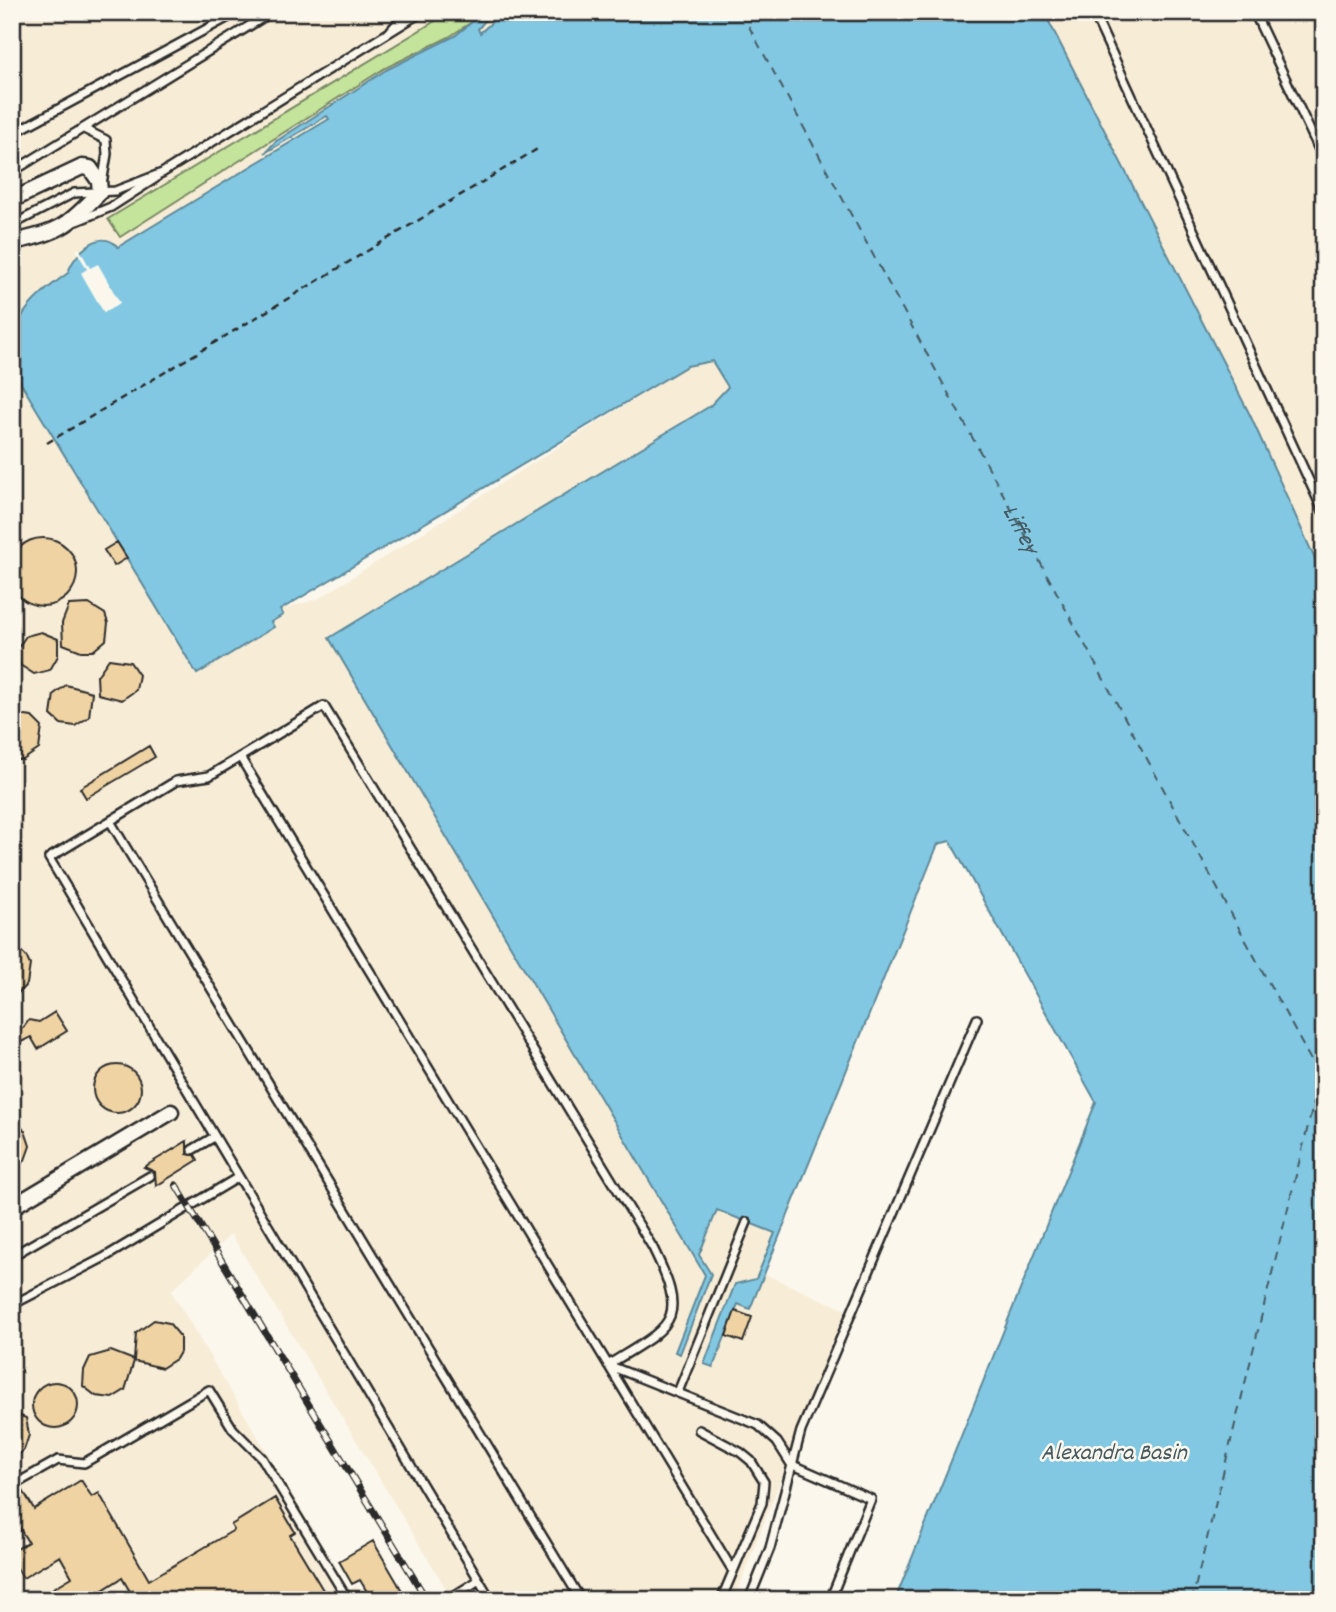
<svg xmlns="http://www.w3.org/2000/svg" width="1336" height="1612" viewBox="0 0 1336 1612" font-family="Dekko,sans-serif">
	<rect width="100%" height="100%" fill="#fbf7ec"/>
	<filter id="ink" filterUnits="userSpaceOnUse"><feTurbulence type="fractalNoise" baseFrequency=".0143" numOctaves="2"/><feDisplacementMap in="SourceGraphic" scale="14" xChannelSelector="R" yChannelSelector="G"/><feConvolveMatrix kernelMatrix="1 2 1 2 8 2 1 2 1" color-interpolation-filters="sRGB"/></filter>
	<g filter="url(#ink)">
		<!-- built -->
		<path fill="#f7ecd6" d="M12,12H492L493,19L486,29L18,318L12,334Z
			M1044,12H1324V579L1250,415Z
			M12,361L19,380L197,674L274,626L271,622L280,610L318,599L687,366L712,361L728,387L710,406L330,639L705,1275L710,1274L699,1255L716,1210L775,1232L756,1279L735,1285L704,1364L713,1367L738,1304L751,1308L764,1274L846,1310L734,1600H453L231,1234L171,1291L349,1590L357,1586L365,1600H12Z"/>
		<!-- green -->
		<path fill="#c4e49c" stroke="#788864" stroke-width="2" d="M450,12H482V15L449,37L385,68L120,237L108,219Z"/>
		<!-- water -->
		<path fill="#82c8e3" stroke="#5f8999" stroke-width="2" d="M492,12H1044L1250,415L1324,579V1600H895L1096,1102L950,841L938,844L750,1309L738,1304L713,1367L704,1364L735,1284L756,1279L775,1233L717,1210L699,1255L711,1274L680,1354L675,1352L705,1275L329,638L710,406L728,387L712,361L687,366L280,610L283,615L271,622L274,627L197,674L19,380C0,326 29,301 68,273C73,255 100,226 118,247L329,119L327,116L265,153L275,142L386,70L455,36L478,17L489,16L478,29L480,33L492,22Z"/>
		<!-- pier -->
		<path fill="#fbf7ec" d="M79,248L90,268L98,264L120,303L104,313L81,273L87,269L76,250Z"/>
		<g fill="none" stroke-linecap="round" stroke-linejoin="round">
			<!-- ferry -->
			<path stroke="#455a62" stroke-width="2" stroke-dasharray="9 7" stroke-linecap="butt" id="s1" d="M741,12L1320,1077L1192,1600"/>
		</g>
		<!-- building -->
		<path fill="#efd3a3" stroke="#2b2b2b" stroke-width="2" d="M9 572a34 34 0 1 1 68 0a34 34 0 1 1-68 0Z
			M117,542L127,558L114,566L104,550Z
			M89,604L105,614L108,623L106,640L93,651H81L63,644L62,623L69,605Z
			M41,632L58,639V656L50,670L34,674L20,665L17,649L26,636Z
			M109,659L130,662L139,675L136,690L122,700L98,694L97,676Z
			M66,685L92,692L89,717L75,726L61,724L51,715L54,694Z
			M12,714L32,717L42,727L39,749L23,760H12Z
			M149,746L155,757L86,798L80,788Z
			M12,943L26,956L30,965L27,984L12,999Z
			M55,1012L67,1031L38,1049L31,1037L19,1043L12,1039V1032L23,1028L29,1020L39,1022Z
			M93 1089a24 24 0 1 1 48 0a24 24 0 1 1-48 0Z
			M12,1117L25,1131L30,1146L25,1160L12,1173Z
			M187,1141V1154L195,1155L198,1160L156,1186L155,1172L144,1167Z
			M735,1311L752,1317L743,1342L726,1336Z
			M154,1320L169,1323L180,1336V1352L176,1359L162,1368L134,1361L125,1390L112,1398L96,1396L83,1386L84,1370L90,1357L111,1351L134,1360L136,1333Z
			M32 1405a23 23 0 1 1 46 0a23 23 0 1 1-46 0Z
			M12,1413L26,1418L29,1435L24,1450L12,1460Z
			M81,1480L92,1497L99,1493L149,1580L234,1530L231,1525L275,1498L295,1532L290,1535L329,1600H135L122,1578L87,1600H34L72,1577L60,1556L23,1578L12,1560V1552L28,1542L12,1516V1495L22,1489L34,1509Z
			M373,1541L404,1594L393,1600H372L360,1580L352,1584L339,1561Z"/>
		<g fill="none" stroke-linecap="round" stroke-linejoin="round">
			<defs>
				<path id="lane" d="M1093,12L1324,513
					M1254,12L1324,160
					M391,30L407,12
					M84,129L106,140L107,154L102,184
					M12,134L238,12
					M12,172L272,12
					M77,221L111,207L156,178
					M12,225L74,193L115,191L162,173L422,12
					M240,757L733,1571
					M110,821L581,1600
					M192,1150L214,1137
					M12,1256L150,1176
					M12,1305L105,1257L237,1178
					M608,1365L758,1425L777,1442L791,1464L871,1499L830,1600
					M678,1392L747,1222
					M699,1430L740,1452L751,1461L764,1482L762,1503L721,1600
					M12,1486L58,1460L84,1463L209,1390L233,1429L262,1458L348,1600
					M447,1600L479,1580
					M491,1600L49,858L176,781L209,776L324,706L653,1248C690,1323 672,1325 608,1365
					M749,1600L770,1548L801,1431L977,1019"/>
				<path id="street" d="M12,200L82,167L90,168L99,181L100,192C68,226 59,233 12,242
					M12,1207L171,1112"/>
			</defs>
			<!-- lane casing -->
			<use href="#lane" stroke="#2b2b2b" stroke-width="12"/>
			<!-- street casing -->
			<use href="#street" stroke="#2b2b2b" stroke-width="19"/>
			<!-- path -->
			<path stroke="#2b2b2b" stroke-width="2.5" stroke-dasharray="7 5" stroke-linecap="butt" d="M47,443L539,148"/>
			<!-- lane -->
			<use href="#lane" stroke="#fbf7ec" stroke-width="7"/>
			<!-- street -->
			<use href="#street" stroke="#fbf7ec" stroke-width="14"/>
			<defs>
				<path id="rail" d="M176,1185L427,1600"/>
			</defs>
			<!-- rail casing -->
			<use href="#rail" stroke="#2b2b2b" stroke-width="7"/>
			<!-- rail -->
			<use href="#rail" stroke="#fbf7ec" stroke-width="4.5" stroke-dasharray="13" stroke-linecap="butt"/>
		</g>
	</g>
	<g text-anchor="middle" stroke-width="5" stroke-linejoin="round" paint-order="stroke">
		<!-- water labels -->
		<g font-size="24" font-style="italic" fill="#455a62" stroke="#fbf7ec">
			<text dy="8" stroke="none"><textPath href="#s1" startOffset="588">Liffey</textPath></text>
			<text x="1114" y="1459">Alexandra Basin</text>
		</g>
	</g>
	<!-- margin -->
	<rect width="1336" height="1612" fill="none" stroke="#fbf7ec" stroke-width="42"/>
	<rect x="21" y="21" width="1294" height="1570" fill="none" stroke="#2b2b2b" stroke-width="2.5" filter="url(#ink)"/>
</svg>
